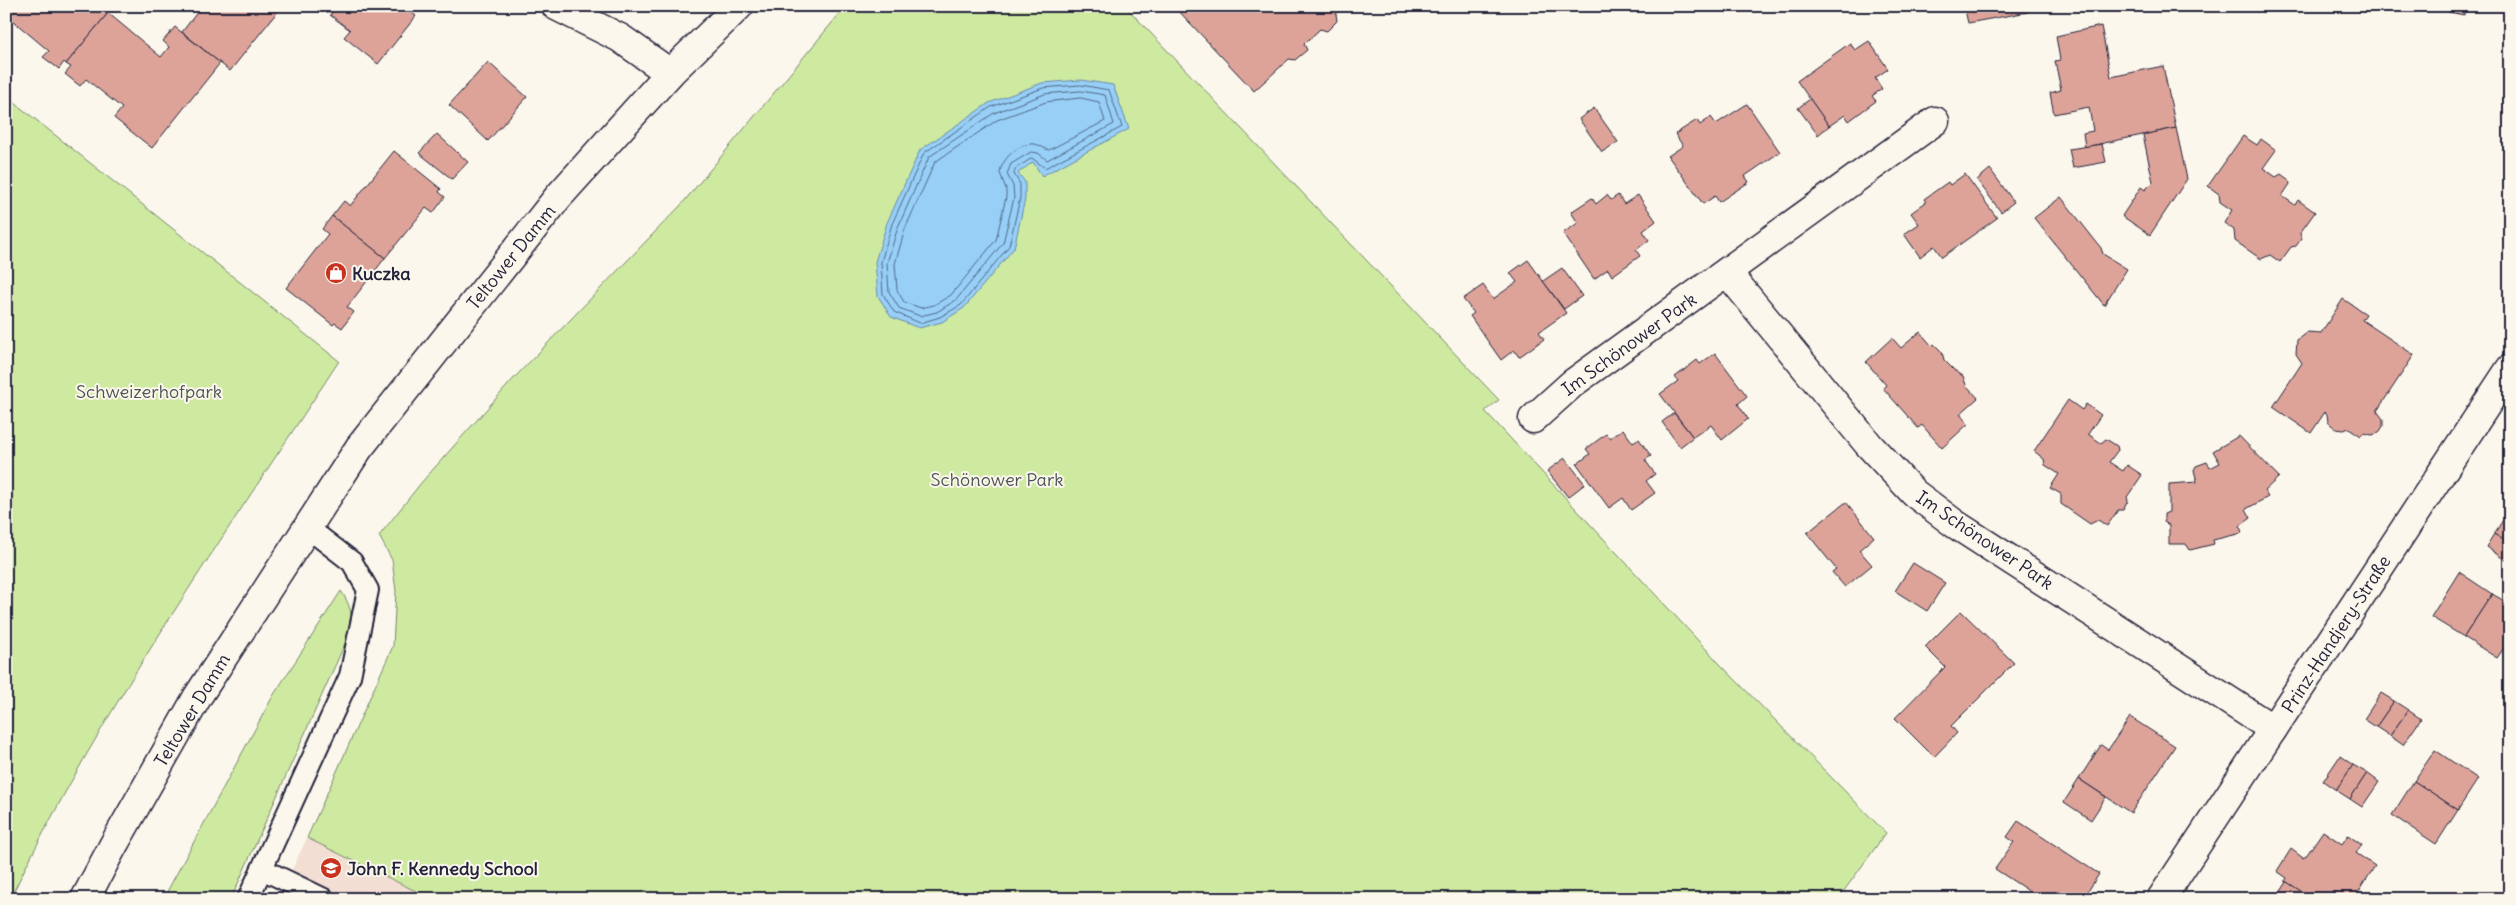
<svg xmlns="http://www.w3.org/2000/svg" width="2516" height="905" font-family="Delius,sans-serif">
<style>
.built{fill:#f2ded3}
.green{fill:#ceeaa1;stroke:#78866e}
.water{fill:#97cff7;stroke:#688aac}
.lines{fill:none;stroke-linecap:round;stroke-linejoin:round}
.shore{stroke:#516786;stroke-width:1}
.building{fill:#dda399;stroke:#22223b}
.lane-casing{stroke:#22223b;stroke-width:24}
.street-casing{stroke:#22223b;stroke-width:31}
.secondary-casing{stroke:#22223b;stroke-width:31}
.lane{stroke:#fbf7ec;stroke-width:20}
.street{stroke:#fbf7ec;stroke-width:28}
.secondary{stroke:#fbf7ec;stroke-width:28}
.labels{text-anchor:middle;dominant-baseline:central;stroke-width:4;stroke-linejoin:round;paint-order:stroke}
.street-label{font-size:18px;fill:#22223b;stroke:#fbf7ec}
.poi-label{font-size:18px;font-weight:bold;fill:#22223b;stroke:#fbf7ec;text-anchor:start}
.park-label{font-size:18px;fill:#4d5454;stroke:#fbf7ec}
</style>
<rect width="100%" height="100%" fill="#fbf7ec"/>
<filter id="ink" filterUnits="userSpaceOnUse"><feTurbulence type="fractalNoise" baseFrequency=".02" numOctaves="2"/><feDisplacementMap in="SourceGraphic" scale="10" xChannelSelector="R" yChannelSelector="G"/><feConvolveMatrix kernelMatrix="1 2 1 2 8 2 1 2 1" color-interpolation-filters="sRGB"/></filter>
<g filter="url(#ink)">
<path class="built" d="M307,838l125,61h-154z"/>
<g class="green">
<path d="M846,6h279l374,394 -14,11 234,252 167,170 -48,66h-1406l-125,-61 86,-192 3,-55 -4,-31 -13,-24 42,-53 95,-107 165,-171z"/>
<path d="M6,96l333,265c-115,176 -238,348 -329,538h-4z"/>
<path d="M341,591c9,13 12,24 10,39l-120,269h-68l110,-203z"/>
</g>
<path class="water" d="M1081,80l32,5 16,44 -87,47 -9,-14 -15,11 7,9v17l-11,49 -50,60 -22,14 -23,6 -28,-11 -13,-21 -3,-34 12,-39 33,-73 69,-47 53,-20z"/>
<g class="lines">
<g class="shore">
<path d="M1081,85l28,5 13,37 -77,41 -13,-10 -17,11 -1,5 6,10v14l-11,48 -48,59 -21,12 -20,6 -26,-11 -11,-18 -2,-32 11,-38 32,-71 67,-46 52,-19z"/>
<path d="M1081,91l24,4 9,29 -67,36 -9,-7 -7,-1 -20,12 -4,10 6,12 1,12 -11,45 -47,57 -19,12 -17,4 -21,-8 -10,-16 -2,-29 11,-36 31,-70 65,-44 51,-19z"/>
<path d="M1081,98l18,4 6,19 -56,29c-5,-1 -9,-5 -14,-6 -15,-2 -34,15 -35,29l6,16v8l-10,43 -45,55 -17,10 -13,3 -17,-6 -7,-12 -2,-26 10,-35 30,-67 62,-42 49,-18z"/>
</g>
</g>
<g class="building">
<path d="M6,6h93l9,7 -42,51 -2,-2 -5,7 -16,-12 6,-6 -37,-31 -6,8z"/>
<path d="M202,6h80l-52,65 -48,-39z"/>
<path d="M323,6h14l-5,7z"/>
<path d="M337,6h66l13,10 -38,48 -34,-27 6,-7 -20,-15z"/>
<path d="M1174,6l83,2 87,-2 -8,8 1,7 -10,10 -7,-2 -16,15 3,6 -12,10 -6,-1 -35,32z"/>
<path d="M1964,6h63l1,6 -60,11z"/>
<path d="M2434,6h31l-1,9 -30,-6z"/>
<path d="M108,13l53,44 8,-10 -6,-6 12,-14 45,36 -68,85 -38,-30 8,-10 -36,-29 -6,7 -15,-12 6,-7 -5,-3z"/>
<path d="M2101,26l10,51 52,-11 13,62 -91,19 -2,-14 10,-2 -4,-24 -35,7 -4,-21 11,-3 -6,-29 5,-1 -4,-24z"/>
<path d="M1869,41l19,28 -13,9 7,11 -10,7 4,5 -27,20 -4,-6 -16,11 -32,-45 53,-38 5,7z"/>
<path d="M488,62l39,35 -39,44 -39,-36z"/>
<path d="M1810,99l19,27 -11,9 -20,-27z"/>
<path d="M1747,104l33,48 -35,24 4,6 -30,20 -4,-6 -12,8 -35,-48 15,-10 -8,-12 22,-14 3,5 11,-8 5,7z"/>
<path d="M1594,108l24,34 -16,10 -23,-33z"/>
<path d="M2176,128l11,51 -37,56 -28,-19 19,-29 4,3 8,-8 -10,-47z"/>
<path d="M437,134l31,28 -16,17 -33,-26z"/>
<path d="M2243,136l14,9 4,-6 15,11 -13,18 13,9 5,-3 8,6 1,4 -8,12 13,9 3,-5 17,12 -15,21 2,5 -6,8 -5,1 -11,15 -10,-7 -9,4 -26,-18 -1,-11 -10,-7 8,-13 -12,-8 -1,-8 -11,-8z"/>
<path d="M2102,144l4,18 -33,6 -4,-19z"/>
<path d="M394,151l47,38 -2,3 6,5 -12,16 -7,-5 -41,50 -53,-42 12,-15 6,5z"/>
<path d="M1990,169l24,33 -13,10 -24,-32z"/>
<path d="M1965,174l32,44 -55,39 -8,-11 -14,11 -16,-23 15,-10 -8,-11 15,-11 -2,-3 24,-17 2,3z"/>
<path d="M1607,195l4,5 7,-5 6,9 14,-9 18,26 -13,10 6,9 -13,10 4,6 -28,20 -4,-7 -14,10 -31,-46 15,-10 -7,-11 21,-14 4,6z"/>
<path d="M2061,197l40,51 2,6 24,15 -23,36 -70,-87z"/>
<path d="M332,216l53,42 -38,49 7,5 -12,16 -7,-5 -2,2 -47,-37 42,-54 -6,-5z"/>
<path d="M1528,260l38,53 -27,19 5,7 -25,18 -5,-7 -13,10 -31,-44 4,-3 -11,-14 20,-14 10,14 24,-17 -7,-9z"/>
<path d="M1562,268l20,28 -18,13 -21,-28z"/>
<path d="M2343,299l23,15 -4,6 52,35 -37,56 6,8v7l-4,7 -7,2 -9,-2 -2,3 -12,-8 -5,2 -8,-1 -8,-7 -1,-8 -2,-2 -14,21 -38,-26 29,-44 -6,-9 1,-14 10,-8 14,1z"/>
<path d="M1920,332l12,14 2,-2 8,8 2,8 10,10 9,6 3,9 12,13 -18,16 8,10 -26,24 -20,-23 -4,3 -35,-40 3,-3 -20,-23 26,-24 9,10z"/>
<path d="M1715,353l32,43 -9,8 10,15 -26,21 -11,-15 -18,12 -33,-43 18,-13 -3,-4 22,-17 3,4z"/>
<path d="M2068,400l14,10 4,-6 15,11 -13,19 13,9 5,-4 11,7 1,4 -9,12 14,9 4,-6 15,10 -15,22 1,4 -5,9h-5l-11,16 -9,-6 -8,4 -29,-20v-10l-11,-6 9,-14 -14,-9 -1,-6 -10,-8z"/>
<path d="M1674,413l19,24 -13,10 -18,-25z"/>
<path d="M1623,429l10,14 6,-4 12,17 -6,4 10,14 -9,7 9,12 -24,17 -8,-12 -14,10 -32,-44 13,-10 -4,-5 20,-15 4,4z"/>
<path d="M2239,436l40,41 -15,14 4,6 -22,12 5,9 -11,8 2,7 -29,7 1,4 -24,6 -4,-6h-17v-19l-5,-3v-8l5,-2v-28l28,-2 -3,-12 2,-4 11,-4 3,6 10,-5 -7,-12z"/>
<path d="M1565,458l20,26 -17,13 -21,-26z"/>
<path d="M1846,502l28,35 -15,13 13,15 -27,22 -13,-15 4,-3 -29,-36z"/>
<path d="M2503,520l7,5v19l-16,-10z"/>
<path d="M2494,534l16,10v19l-24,-16z"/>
<path d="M1913,563l32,20 -18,28 -32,-20z"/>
<path d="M2459,572l33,22 -28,43 -33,-20z"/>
<path d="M2492,594l18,10v35l-13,19 -33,-21z"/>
<path d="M1961,611l53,52 -63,63 6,7 -23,24 -39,-39 50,-51 -20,-20z"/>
<path d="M2510,639v12l-6,-4z"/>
<path d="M2381,693l13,8 -18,26 -12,-8z"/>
<path d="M2394,701l14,9 -18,26 -14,-9z"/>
<path d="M2408,710l13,9 -18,26 -13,-9z"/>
<path d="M2130,717l45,29 -44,67 -52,-34 22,-34 7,5z"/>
<path d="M2435,750l43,29 -20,31 -44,-29z"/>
<path d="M2340,756l13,9 -17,25 -13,-9z"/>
<path d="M2353,765l14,8 -17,26 -14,-9z"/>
<path d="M2367,773l12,9 -17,25 -12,-8z"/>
<path d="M2079,779l27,18 -15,23 -27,-18z"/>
<path d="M2414,781l44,29 -22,34 -44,-29z"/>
<path d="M2018,821l81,53 -16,25h-42l-46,-30 19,-27 -7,-5z"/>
<path d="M2323,831l19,13 6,-9 14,10 -6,8 19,13 -21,33h-41l-28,-18 2,-3 -10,-7 14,-22 12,9 3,-2z"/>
<path d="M2287,882l26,17h-37z"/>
</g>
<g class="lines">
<g class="lane-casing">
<g id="lane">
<path d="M262,869l62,30"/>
<path d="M248,899l102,-223 18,-86 -16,-28 -44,-34"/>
</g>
</g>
<g class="street-casing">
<g id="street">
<path d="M556,6l64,32 50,35"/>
<path d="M1727,272l142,173 45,48 41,31 318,205"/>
<path d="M1533,419l40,-36 362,-262"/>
<path d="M2161,899l349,-530"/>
</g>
</g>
<g class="secondary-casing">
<path id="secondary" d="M85,899l28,-53 85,-150 161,-248 200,-252 111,-123 69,-67"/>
</g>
<use href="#lane" class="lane"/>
<use href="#street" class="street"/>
<use href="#secondary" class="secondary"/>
</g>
</g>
<defs>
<g id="shop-disc" transform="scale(1.125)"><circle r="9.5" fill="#c8321e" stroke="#fbf7ec"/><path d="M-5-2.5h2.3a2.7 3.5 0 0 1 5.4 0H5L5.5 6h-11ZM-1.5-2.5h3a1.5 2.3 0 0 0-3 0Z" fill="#fff"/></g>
<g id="school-disc" transform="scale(1.125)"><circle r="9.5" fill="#c8321e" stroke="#fbf7ec"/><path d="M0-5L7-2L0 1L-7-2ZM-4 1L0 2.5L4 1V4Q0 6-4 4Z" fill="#fff"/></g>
</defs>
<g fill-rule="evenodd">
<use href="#shop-disc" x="336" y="273"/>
<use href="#school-disc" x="331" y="868"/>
</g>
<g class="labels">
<g class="street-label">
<text transform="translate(511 257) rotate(-51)">Teltower Damm</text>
<text transform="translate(1629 344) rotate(-36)">Im Schönower Park</text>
<text transform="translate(1985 540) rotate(34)">Im Schönower Park</text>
<text transform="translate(2336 634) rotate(-57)">Prinz-Handjery-Straße</text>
<text transform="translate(192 710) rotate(-59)">Teltower Damm</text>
</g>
<g class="poi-label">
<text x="352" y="273">Kuczka</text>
<text x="347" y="868">John F. Kennedy School</text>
</g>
<g class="park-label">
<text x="149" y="391">Schweizerhofpark</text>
<text x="997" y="479">Schönower Park</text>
</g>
</g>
<rect width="2516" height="905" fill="none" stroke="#fbf7ec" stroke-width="25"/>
<rect x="12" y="12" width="2491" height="880" fill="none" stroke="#22223b" stroke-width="2" filter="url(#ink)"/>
</svg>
